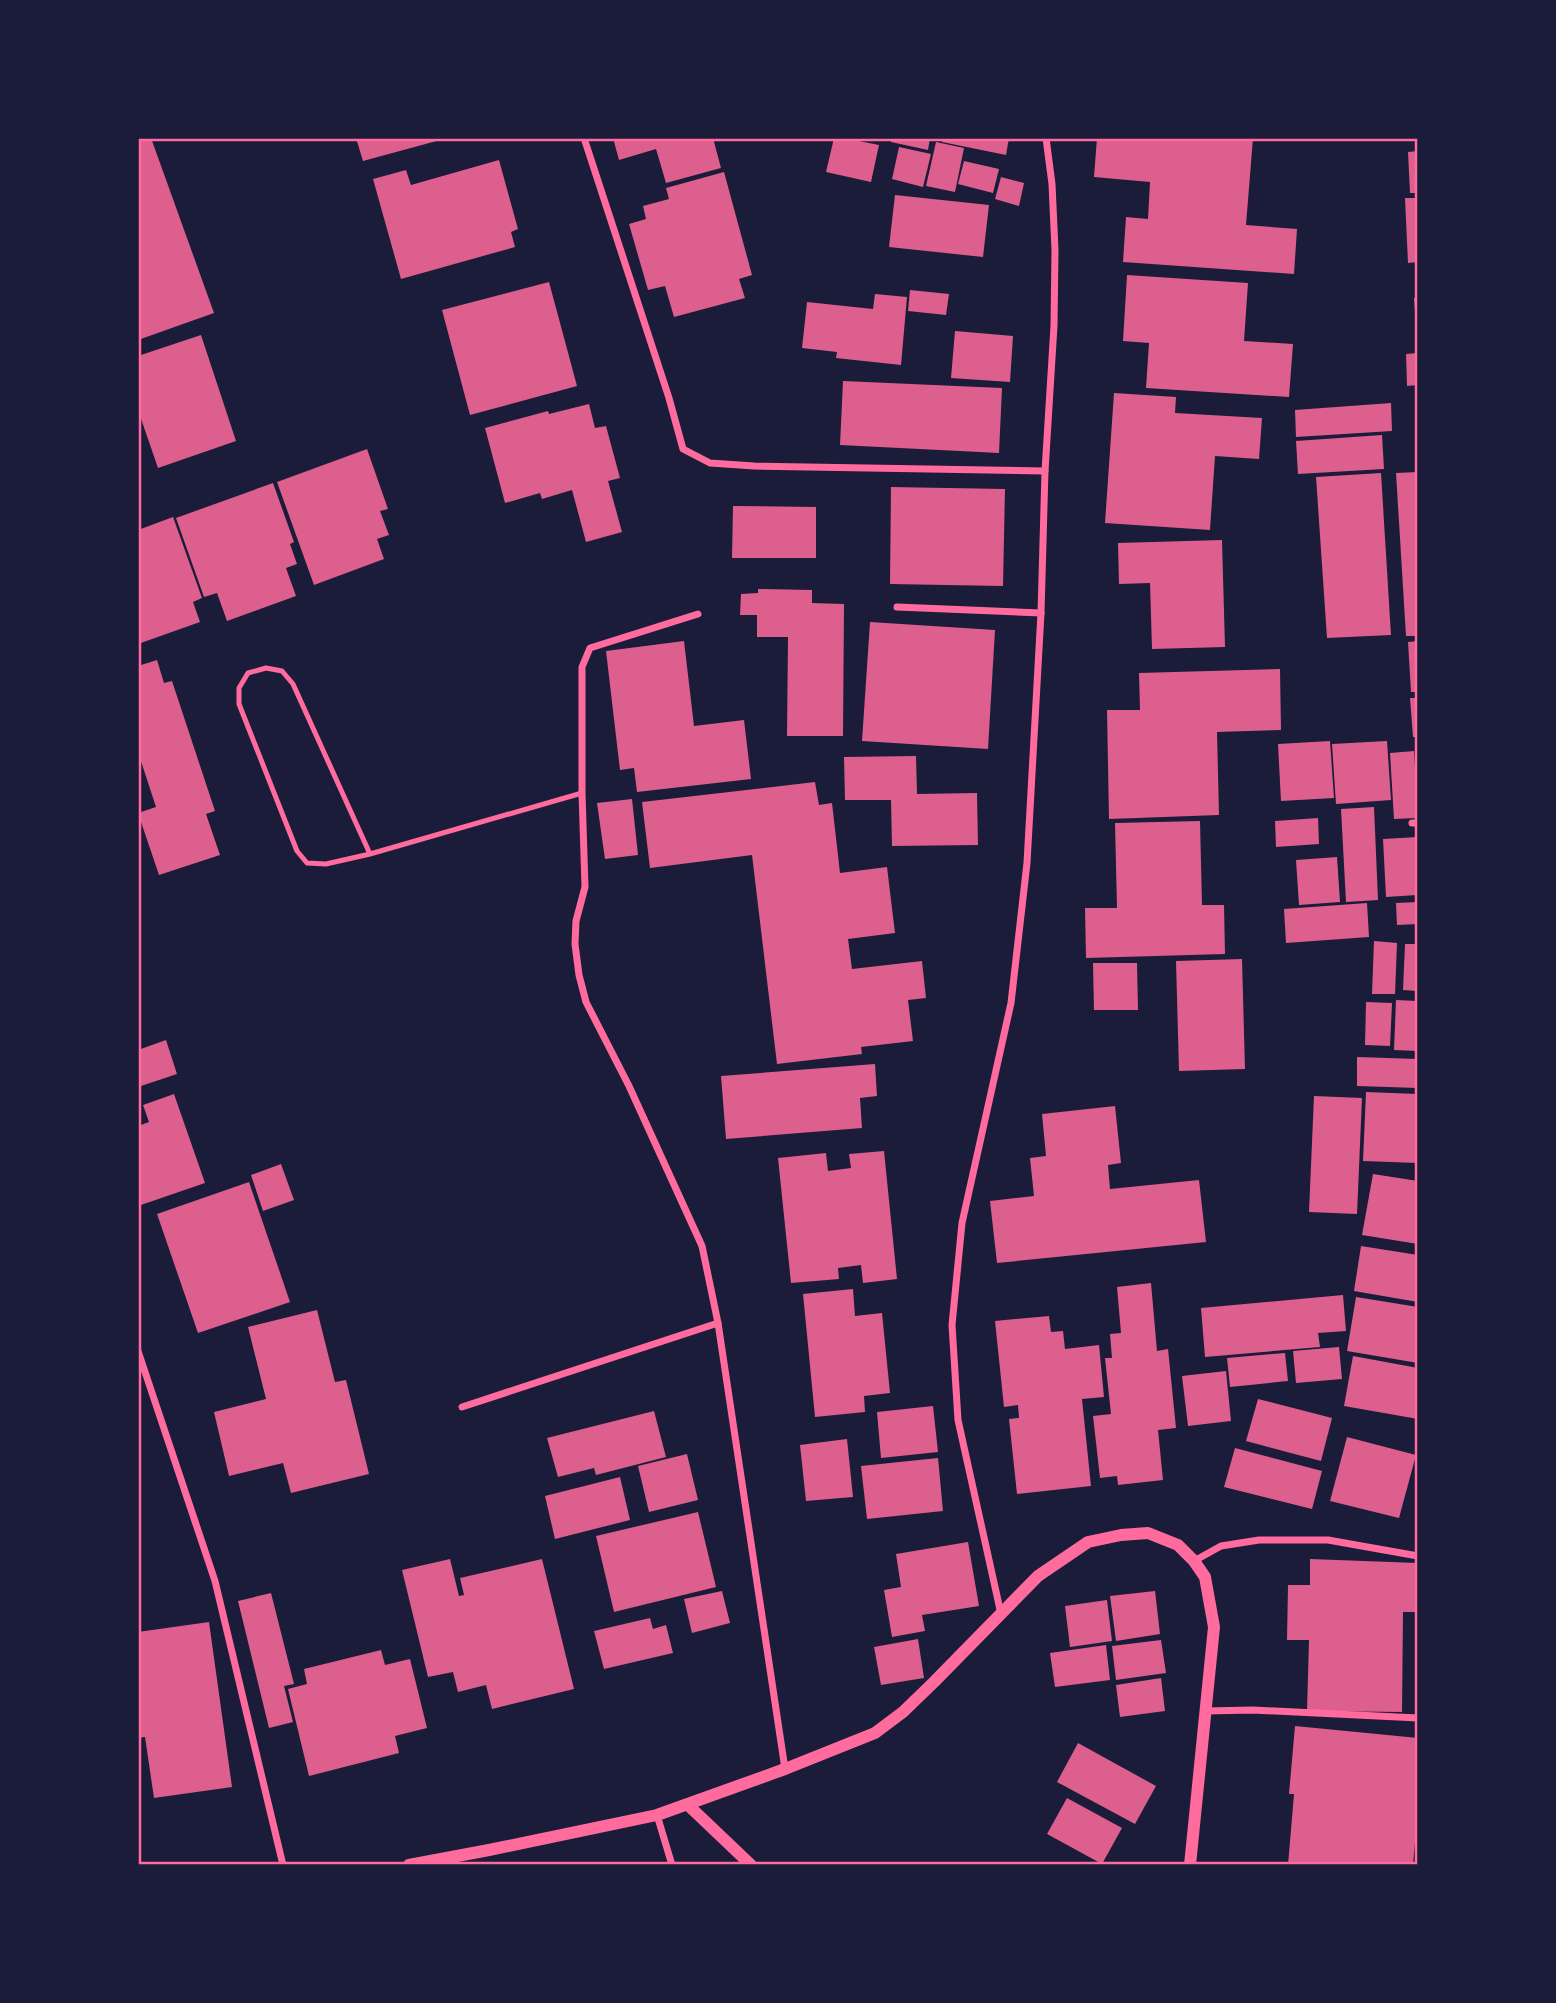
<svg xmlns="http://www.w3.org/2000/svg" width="1556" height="2003" font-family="'Space Grotesk',sans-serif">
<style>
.building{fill:#dd5f8e}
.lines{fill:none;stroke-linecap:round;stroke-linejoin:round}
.service{stroke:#ff6b9d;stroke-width:5}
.minor{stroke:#ff6b9d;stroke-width:7}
.tertiary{stroke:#ff6b9d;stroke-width:12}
.neatline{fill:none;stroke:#ff6b9d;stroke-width:2.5}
</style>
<rect width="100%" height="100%" fill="#1b1b3a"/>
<g class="building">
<path d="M138,138h13l63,175 -76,27z"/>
<path d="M356,138h88v1l-81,22z"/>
<path d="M613,138h100l8,30 -55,15 -10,-34 -37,11z"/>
<path d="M834,138h10l35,7 -8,37 -45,-10z"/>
<path d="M892,138h38l-2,12 -37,-8z"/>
<path d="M943,138h66l-3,17 -64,-13z"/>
<path d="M1097,138h156l-7,87 51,4 -3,45 -171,-12 3,-45 22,2 2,-37 -56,-5z"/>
<path d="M936,142l28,6 -9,44 -29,-6z"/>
<path d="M899,147l32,7 -8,33 -31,-8z"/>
<path d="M1418,151v42h-8l-2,-41z"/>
<path d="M499,160l19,69 -7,3 4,15 -114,32 -28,-100 33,-9 5,15z"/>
<path d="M964,161l35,8 -6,24 -35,-9z"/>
<path d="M724,172l28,103 -13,4 6,19 -71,19 -9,-31 -17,4 -19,-66 17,-5 -3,-13 26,-7 -3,-11z"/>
<path d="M1001,177l23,6 -5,23 -24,-7z"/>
<path d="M895,195l94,10 -6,52 -94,-10z"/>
<path d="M1405,198h13v64l-10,1z"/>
<path d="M1127,275l121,8 -4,58 49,3 -4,53 -143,-9 3,-45 -26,-2z"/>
<path d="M549,282l28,104 -107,29 -28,-105z"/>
<path d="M910,290l39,4 -3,21 -38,-4z"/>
<path d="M875,294l32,3 -6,68 -65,-7 1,-6 -35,-4 5,-46 66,7z"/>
<path d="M1414,298h4v28h-2z"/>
<path d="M955,331l58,5 -3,46 -59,-4z"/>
<path d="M201,335l35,106 -78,27 -20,-58v-54z"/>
<path d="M1418,353v32l-11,1 -1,-32z"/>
<path d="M843,381l159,7 -3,65 -159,-8z"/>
<path d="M1114,393l62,4 -1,16 87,5 -3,41 -44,-3 -5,74 -105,-7z"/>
<path d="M1391,403l1,28 -96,6 -1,-27z"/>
<path d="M589,404l6,24 11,-2 14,52 -12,3 14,51 -36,10 -14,-52 -30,9 -2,-6 -35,10 -20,-75 63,-17 1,3z"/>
<path d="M1382,435l2,34 -86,5 -2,-33z"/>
<path d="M367,449l21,60 -8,2 9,24 -12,4 7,20 -70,26 -37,-103z"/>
<path d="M1418,472v164h-12l-10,-163z"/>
<path d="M1381,473l10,162 -64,3 -11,-161z"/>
<path d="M273,483l21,59 -4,2 7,20 -11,4 10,28 -69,25 -10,-28 -13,4 -28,-79z"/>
<path d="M891,487l114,2 -2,97 -113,-2z"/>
<path d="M733,506l83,1v51h-84z"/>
<path d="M173,517l29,81 -9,4 7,20 -62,22v-114z"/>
<path d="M1222,540l3,107 -73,2 -2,-66 -31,1 -1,-41z"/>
<path d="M758,589l54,1v13l32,1 -1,132h-56l1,-99h-31v-22h-17l1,-21 17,-1z"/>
<path d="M870,622l125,8 -7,119 -126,-8z"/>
<path d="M684,641l10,85 50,-6 7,59 -114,13 -3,-24 -14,2 -14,-119z"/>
<path d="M1418,641v51h-7l-3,-50z"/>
<path d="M157,660l7,23 8,-2 43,130 -9,3 14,41 -61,20 -21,-62 18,-6 -18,-55v-86z"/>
<path d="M1280,669l1,61 -64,2 2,83 -110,4 -2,-109h33l-1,-37z"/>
<path d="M1410,698h8v39h-5z"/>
<path d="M1330,741l4,57 -53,3 -3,-57z"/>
<path d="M1387,741l4,59 -55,4 -4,-60z"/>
<path d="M1414,751l4,67 -24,1 -4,-66z"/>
<path d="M916,756l1,38 60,-1 1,52 -86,1 -1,-46h-46l-1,-43z"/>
<path d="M815,782l4,23 13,-2 8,70 47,-6 8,66 -47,6 4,30 70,-8 4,37 -18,2 5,41 -52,6 1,7 -85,10 -25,-209 -102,13 -8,-66z"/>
<path d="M632,799l6,56 -33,4 -8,-56z"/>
<path d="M1374,807l4,93 -32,2 -5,-93z"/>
<path d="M1318,818l1,26 -43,3 -1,-26z"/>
<path d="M1200,821l2,84h22l1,49 -139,4 -1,-50h32l-2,-85z"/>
<path d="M1418,837l-1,58 -31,2 -3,-58z"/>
<path d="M1337,857l3,45 -41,3 -3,-45z"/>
<path d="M1418,902v22l-21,1 -1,-22z"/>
<path d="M1367,903l2,34 -83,6 -2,-34z"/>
<path d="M1374,941l23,2 -2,51h-23z"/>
<path d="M1405,944h13v47l-15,-1z"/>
<path d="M1242,959l3,110 -66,2 -3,-110z"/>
<path d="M1093,963h44l1,47h-44z"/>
<path d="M1396,1000l22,1v50l-24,-1z"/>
<path d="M1366,1002l26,1 -2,43 -25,-1z"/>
<path d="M166,1040l11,34 -39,13v-37z"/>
<path d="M1357,1057l61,2v29l-61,-2z"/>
<path d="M875,1064l2,32 -17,2 2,30 -136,11 -5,-63z"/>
<path d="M1366,1092l52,2v69l-55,-2z"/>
<path d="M174,1094l31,89 -67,23v-80l11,-4 -6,-17z"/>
<path d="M1314,1096l48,2 -5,116 -48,-2z"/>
<path d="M1115,1106l6,57 -13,2 2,24 89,-9 7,62 -209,21 -7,-62 44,-5 -4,-38 16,-2 -4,-42z"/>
<path d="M884,1151l13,128 -34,4 -2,-18 -23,3 1,11 -48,4 -13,-125 48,-5 2,18 23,-3 -2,-14z"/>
<path d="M281,1164l13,36 -31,11 -12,-36z"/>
<path d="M1373,1174l45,7v63l-56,-9z"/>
<path d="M249,1182l41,120 -92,31 -41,-119z"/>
<path d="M1361,1246l57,9v47l-64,-11z"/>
<path d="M1151,1283l6,68 11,-2 8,79 -18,2 5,50 -45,5 -1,-9 -17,2 -7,-62 18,-2 -6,-56h7l-2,-24 11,-1 -4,-46z"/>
<path d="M853,1289l2,27 27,-3 8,80 -26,3 1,16 -50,5 -12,-123z"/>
<path d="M1343,1295l3,36 -28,2 2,14 -115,10 -4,-49z"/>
<path d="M1356,1297l62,10v56l-71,-12z"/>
<path d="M317,1310l18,72 11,-2 23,94 -78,19 -8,-30 -54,13 -15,-64 52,-13 -18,-72z"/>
<path d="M1049,1316l2,16 12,-1 2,18 34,-4 5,52 -22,2 9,87 -74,8 -8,-75 10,-1 -1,-13 -14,2 -9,-86z"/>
<path d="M1339,1347l3,32 -46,4 -3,-32z"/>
<path d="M1285,1353l3,28 -58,6 -3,-29z"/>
<path d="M1353,1356l65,12v51l-74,-13z"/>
<path d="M1226,1371l5,50 -43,5 -6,-50z"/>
<path d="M1258,1399l74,19 -11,43 -75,-20z"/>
<path d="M933,1406l5,46 -57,6 -4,-46z"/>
<path d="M654,1411l12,46 -70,18 -2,-7 -36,9 -11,-39z"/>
<path d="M1347,1437l69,18 -17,63 -69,-17z"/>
<path d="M847,1439l6,58 -47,4 -6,-56z"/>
<path d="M1235,1448l87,23 -10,38 -88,-22z"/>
<path d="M687,1454l11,46 -49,12 -11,-46z"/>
<path d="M938,1458l5,53 -76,8 -6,-53z"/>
<path d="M620,1477l10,43 -75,19 -10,-43z"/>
<path d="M698,1512l18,75 -102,25 -18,-76z"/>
<path d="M968,1542l11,64 -57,9 3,16 -33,6 -8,-47 17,-3 -5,-33z"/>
<path d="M450,1559l9,37 5,-1 -4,-17 82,-19 32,130 -82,20 -6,-24 -28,7 -5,-20 -25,5 -26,-107z"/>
<path d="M1310,1559l108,4v49h-15l-1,100 -95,-1 2,-71h-22l1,-55h22z"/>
<path d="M722,1591l8,32 -38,10 -8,-34z"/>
<path d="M1155,1591l5,43 -44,7 -6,-45z"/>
<path d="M271,1593l23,91 -10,2 9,36 -24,6 -31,-127z"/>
<path d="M1107,1600l5,41 -42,6 -5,-41z"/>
<path d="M650,1618l3,11 13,-4 7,28 -69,16 -10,-38z"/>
<path d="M209,1622l23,165 -78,11 -9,-61 -7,1v-106z"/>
<path d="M918,1639l6,39 -43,7 -7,-38z"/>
<path d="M1161,1640l5,33 -50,7 -4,-34z"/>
<path d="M1106,1645l4,35 -55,7 -5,-34z"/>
<path d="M381,1650l4,15 25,-6 17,69 -32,8 4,17 -90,23 -21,-87 19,-5 -3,-15z"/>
<path d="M1161,1678l4,33 -45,6 -4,-32z"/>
<path d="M1295,1726l123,12v70l-5,57h-125l6,-71h-5z"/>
<path d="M1078,1743l78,43 -21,38 -78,-42z"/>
<path d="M1067,1798l55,30 -20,36 -55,-30z"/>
</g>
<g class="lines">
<path class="service" d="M370,854l-77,-170 -11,-13 -16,-3 -18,5 -9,15v16l58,147 10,12 19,1 44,-10 212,-61"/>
<g class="minor">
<path d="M584,138l85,260 14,51 27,14 44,3 291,5"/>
<path d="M897,607l144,6"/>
<path d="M698,614l-108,34 -8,19v126l3,94 -9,34 -1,23 4,31 7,27 43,84 73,160 16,77 67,446"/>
<path d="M1412,823h6"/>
<path d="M138,1351l77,230 68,284"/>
<path d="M462,1407l256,-84"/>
<path d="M1194,1561l27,-15 38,-6h69l90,16"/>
<path d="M1001,1614l-43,-194 -6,-95 10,-102 49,-220 16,-140 14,-250 4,-142 9,-145 1,-76 -3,-66 -6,-46"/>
<path d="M1205,1711l48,-1 165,8"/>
<path d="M657,1815l15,50"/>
</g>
<g class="tertiary">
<path d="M688,1805l63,60"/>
<path d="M409,1865l80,-15 168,-35 128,-46 90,-36 28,-21 31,-30 104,-106 50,-34 33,-7 27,-2 30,12 16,16 11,16 9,50 -24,238"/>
</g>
</g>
<rect width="1556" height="2003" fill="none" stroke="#1b1b3a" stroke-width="280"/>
<rect x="140" y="140" width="1276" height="1723" class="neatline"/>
</svg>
